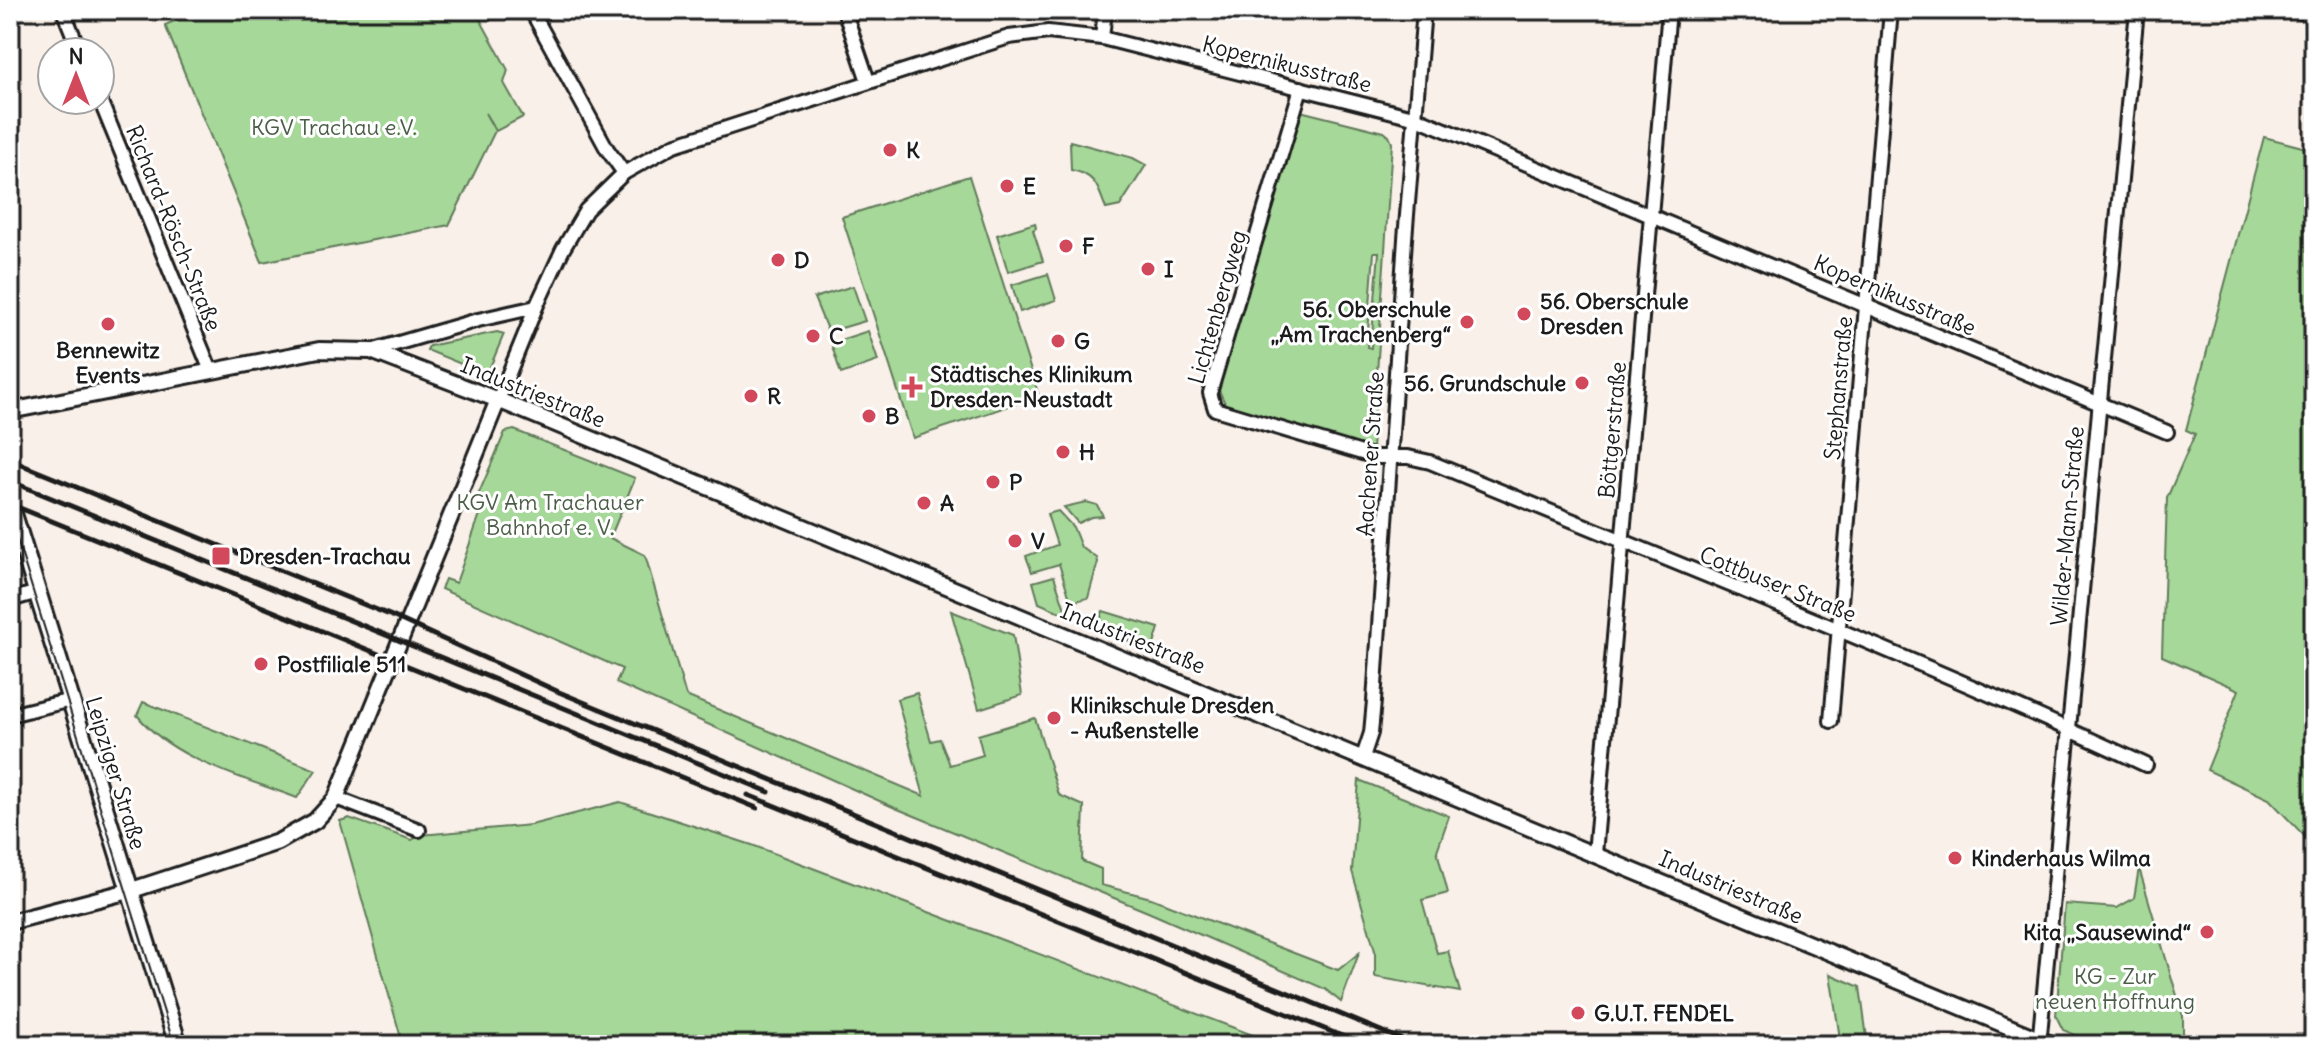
<svg xmlns="http://www.w3.org/2000/svg" width="2324" height="1055" font-family="Delius,sans-serif">
<style>
.green{fill:#a6d899;stroke:#617a5a;stroke-width:2;fill-rule:evenodd}
.lines{fill:none;stroke-linecap:round;stroke-linejoin:round}
.minor-casing{stroke:#1c1c1c;stroke-width:18}
.tertiary-casing{stroke:#1c1c1c;stroke-width:20}
.secondary-casing{stroke:#1c1c1c;stroke-width:22}
.minor{stroke:#fff;stroke-width:12}
.tertiary{stroke:#fff;stroke-width:14}
.secondary{stroke:#fff;stroke-width:16}
.tram{stroke:#1c1c1c;stroke-width:2}
.rail{stroke:#1c1c1c;stroke-width:5}
.poi-dot{fill:#d1495b;stroke:#fff;stroke-width:3}
.labels{text-anchor:middle;dominant-baseline:central;stroke-width:6;stroke-linejoin:round;paint-order:stroke}
.street-label{font-size:22px;fill:#1c1c1c;stroke:#fff}
.park-label{font-size:22px;fill:#4c5e48;stroke:#fff}
.poi-label{font-size:22px;font-weight:bold;fill:#1c1c1c;stroke:#fff;text-anchor:start}
</style>
<rect width="100%" height="100%" fill="#f9f0e9"/>
<filter id="ink" filterUnits="userSpaceOnUse"><feTurbulence type="fractalNoise" baseFrequency=".0125" numOctaves="2"/><feDisplacementMap in="SourceGraphic" scale="16" xChannelSelector="R" yChannelSelector="G"/><feConvolveMatrix kernelMatrix="1 2 1 2 8 2 1 2 1" color-interpolation-filters="sRGB"/></filter>
<g filter="url(#ink)">
<g class="green">
<path d="M200,10h275l33,60 -4,13 19,34 -27,14 -11,-18 10,18 -46,94 -187,37 -97,-237z"/>
<path d="M1300,111l84,21 5,4 3,7 -20,307 -145,-42 -10,-22zM1374,252h5l-8,96 -4,-1z"/>
<path d="M2264,137l50,13v696l-45,-47 -62,-29 32,-80 -77,-34 5,-158 28,-64 -9,-4z"/>
<path d="M1070,141l63,17 13,7 -26,41 -14,3c-8,-22 -10,-34 -35,-39z"/>
<path d="M969,176l70,220 -126,42 -71,-221z"/>
<path d="M1035,223l1,5 -3,2 10,31 -35,11 -11,-37z"/>
<path d="M1048,274l8,26 -36,12 -8,-27z"/>
<path d="M853,286l12,35 -37,11 -14,-34z"/>
<path d="M868,331l10,30 -37,13 -10,-31z"/>
<path d="M497,332l7,2 -16,38 -5,1 -56,-23 2,-4z"/>
<path d="M514,430l121,48 -25,60 35,17 41,141 238,100 -27,-97 20,-6 14,48 9,-2 10,26 33,-10 -5,-20 57,-17 24,77 25,11 -2,55 19,8v16l50,13 187,72 21,-17 -18,49 -16,-13 -177,-77 -255,-105 -277,-124 6,-14 -181,-80 4,-10 11,4 24,-69 -8,-4 1,-3 32,-75z"/>
<path d="M1086,502l11,3 6,11 -12,1 -13,6 -14,-16z"/>
<path d="M1058,511l15,16 8,20 16,11 1,4 -10,36 -17,4 -12,-38 -27,8 -6,-16 31,-11 -10,-31z"/>
<path d="M1054,576l13,39 -28,-12 -6,-21z"/>
<path d="M951,611l62,24 9,60 -43,14z"/>
<path d="M1103,611l56,17 -7,23 -54,-23z"/>
<path d="M143,702l173,68 -19,28c-54,-21 -123,-37 -160,-83z"/>
<path d="M1359,780l90,36 -12,35 11,42 -26,7 15,53 11,-2 12,41 -85,-15v-26l-23,-80z"/>
<path d="M620,802l132,43 527,200h-876l-63,-224 9,-3 63,22 9,-5 110,-10z"/>
<path d="M2139,868l44,148v29h-83l-37,-15 -7,-14 9,-112 52,4 17,-10z"/>
<path d="M1830,974l30,13 8,58h-27z"/>
</g>
<g class="lines">
<g class="minor-casing">
<g id="minor">
<path d="M63,10l17,42"/>
<path d="M531,10l76,139 17,24"/>
<path d="M844,10l24,71"/>
<path d="M2297,10l17,7"/>
<path d="M1102,38l3,-28"/>
<path d="M1301,88l-91,305 5,16 160,48h33l22,5c239,99 481,193 716,303"/>
<path d="M100,100l111,271"/>
<path d="M371,351l107,-31 58,-13"/>
<path d="M498,400l38,-93 27,-58 23,-39 38,-37 50,-28 335,-108 39,-5 54,6 315,80 750,314"/>
<path d="M10,600l28,-8"/>
<path d="M10,715l61,-15"/>
<path d="M1831,721l60,-711"/>
<path d="M1363,757l8,-24 3,-32 31,-462 19,-229"/>
<path d="M336,798l83,32"/>
<path d="M1595,854l74,-844"/>
<path d="M2039,1045l98,-1035"/>
</g>
</g>
<g class="tertiary-casing">
<g id="tertiary">
<path d="M10,411l309,-61 52,1 127,49 1555,645"/>
<path d="M10,922l119,-31 149,-49 37,-21 21,-23 162,-398"/>
</g>
</g>
<g class="secondary-casing">
<path id="secondary" d="M13,514l165,531"/>
</g>
<use href="#minor" class="minor"/>
<use href="#tertiary" class="tertiary"/>
<use href="#secondary" class="secondary"/>
<path class="tram" d="M10,517l164,528"/>
<g class="rail">
<path d="M10,460l382,156 167,76 856,353"/>
<path d="M10,481l759,311"/>
<path d="M10,504l747,304"/>
<path d="M748,795l616,250"/>
</g>
</g>
</g>
<g class="poi-dot">
<circle cx="890" cy="150" r="8"/>
<circle cx="1007" cy="186" r="8"/>
<circle cx="1066" cy="246" r="8"/>
<circle cx="778" cy="260" r="8"/>
<circle cx="1148" cy="269" r="8"/>
<circle cx="1524" cy="314" r="8"/>
<circle cx="1467" cy="322" r="8"/>
<circle cx="108" cy="324" r="8"/>
<circle cx="813" cy="336" r="8"/>
<circle cx="1058" cy="341" r="8"/>
<circle cx="1582" cy="383" r="8"/>
<path d="M908 375h8v8h8v8h-8v8h-8v-8h-8v-8h8z"/>
<circle cx="751" cy="396" r="8"/>
<circle cx="869" cy="416" r="8"/>
<circle cx="1063" cy="452" r="8"/>
<circle cx="993" cy="482" r="8"/>
<circle cx="924" cy="503" r="8"/>
<circle cx="1015" cy="541" r="8"/>
<rect x="211" y="546" width="20" height="20" rx="4"/>
<circle cx="261" cy="664" r="8"/>
<circle cx="1054" cy="718" r="8"/>
<circle cx="1955" cy="858" r="8"/>
<circle cx="2207" cy="932" r="8"/>
<circle cx="1578" cy="1013" r="8"/>
</g>
<g class="labels">
<g class="street-label">
<text transform="translate(1287 64) rotate(14)">Kopernikusstraße</text>
<text transform="translate(174 228) rotate(68)">Richard-Rösch-Straße</text>
<text transform="translate(1895 295) rotate(23)">Kopernikusstraße</text>
<text transform="translate(1217 307) rotate(-74)">Lichtenbergweg</text>
<text transform="translate(1838 388) rotate(-85)">Stephanstraße</text>
<text transform="translate(533 392) rotate(22)">Industriestraße</text>
<text transform="translate(1612 430) rotate(-85)">Böttgerstraße</text>
<text transform="translate(1370 454) rotate(-86)">Aachener Straße</text>
<text transform="translate(2067 526) rotate(-85)">Wilder-Mann-Straße</text>
<text transform="translate(1778 584) rotate(22)">Cottbuser Straße</text>
<text transform="translate(1133 638) rotate(22)">Industriestraße</text>
<text transform="translate(116 773) rotate(73)">Leipziger Straße</text>
<text transform="translate(1731 887) rotate(23)">Industriestraße</text>
</g>
<g class="park-label">
<text x="334" y="127">KGV Trachau e.V.</text>
<text x="550" y="502">KGV Am Trachauer<tspan x="550" dy="25">Bahnhof e. V.</tspan></text>
<text x="2115" y="976">KG - Zur<tspan x="2115" dy="25">neuen Hoffnung</tspan></text>
</g>
<g class="poi-label">
<text x="906" y="150">K</text>
<text x="1023" y="186">E</text>
<text x="1082" y="246">F</text>
<text x="794" y="260">D</text>
<text x="1164" y="269">I</text>
<text x="1540" y="301">56. Oberschule<tspan x="1540" dy="25">Dresden</tspan></text>
<text x="1451" y="309" text-anchor="end">56. Oberschule<tspan x="1451" dy="25">„Am Trachenberg“</tspan></text>
<text x="829" y="336">C</text>
<text x="1074" y="341">G</text>
<text x="108" y="350" text-anchor="middle">Bennewitz<tspan x="108" dy="25">Events</tspan></text>
<text x="930" y="374">Städtisches Klinikum<tspan x="930" dy="25">Dresden-Neustadt</tspan></text>
<text x="1566" y="383" text-anchor="end">56. Grundschule</text>
<text x="767" y="396">R</text>
<text x="885" y="416">B</text>
<text x="1079" y="452">H</text>
<text x="1009" y="482">P</text>
<text x="940" y="503">A</text>
<text x="1031" y="541">V</text>
<text x="239" y="556">Dresden-Trachau</text>
<text x="277" y="664">Postfiliale 511</text>
<text x="1070" y="705">Klinikschule Dresden<tspan x="1070" dy="25">- Außenstelle</tspan></text>
<text x="1971" y="858">Kinderhaus Wilma</text>
<text x="2191" y="932" text-anchor="end">Kita „Sausewind“</text>
<text x="1594" y="1013">G.U.T. FENDEL</text>
</g>
</g>
<rect width="2324" height="1055" fill="none" stroke="#fff" stroke-width="40"/>
<rect x="20" y="20" width="2284" height="1015" fill="none" stroke="#1c1c1c" stroke-width="3" filter="url(#ink)"/>
<g transform="translate(76 76)"><circle r="38" fill="#ffffff" stroke="#a4a4a4" stroke-width="2"/>
<path d="M0-6L14 30L0 20L-14 30Z" fill="#d1495b"/>
<text y="-12" font-size="22" font-weight="bold" text-anchor="middle" fill="#1c1c1c">N</text>
</g>
</svg>
